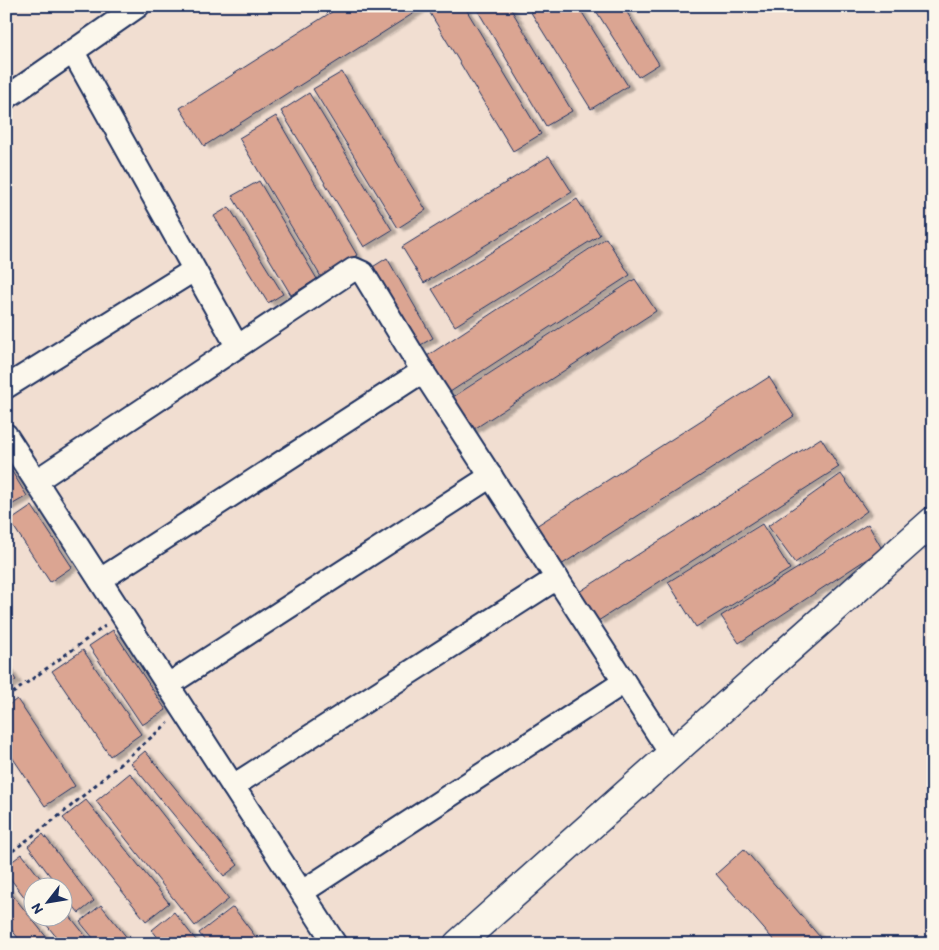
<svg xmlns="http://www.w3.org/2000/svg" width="939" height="950" font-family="Itim,sans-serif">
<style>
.building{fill:#dba592;stroke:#1b2f5e;filter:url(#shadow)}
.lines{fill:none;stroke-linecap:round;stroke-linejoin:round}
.minor-casing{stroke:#1b2f5e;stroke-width:26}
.tertiary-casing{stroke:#1b2f5e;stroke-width:31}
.path{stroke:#1b2f5e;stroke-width:3;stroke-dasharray:4 4;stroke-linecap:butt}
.minor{stroke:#fbf7ec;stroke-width:22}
.tertiary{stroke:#fbf7ec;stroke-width:28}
</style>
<defs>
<filter id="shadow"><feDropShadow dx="5.5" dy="3" stdDeviation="1" flood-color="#0004"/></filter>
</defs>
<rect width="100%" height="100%" fill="#f1ded1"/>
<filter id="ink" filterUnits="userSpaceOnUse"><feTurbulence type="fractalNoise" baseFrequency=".02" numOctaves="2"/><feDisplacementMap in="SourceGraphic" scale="10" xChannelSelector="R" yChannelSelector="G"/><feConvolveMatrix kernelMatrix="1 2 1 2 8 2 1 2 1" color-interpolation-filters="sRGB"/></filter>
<g filter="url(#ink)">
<g class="building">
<path d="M341,6h84l-221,140 -24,-38z"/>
<path d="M441,6h23l77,128 -28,17 -83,-138z"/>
<path d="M475,6h34l63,105 -26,15z"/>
<path d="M527,6h51l50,80 -37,23z"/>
<path d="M593,6h30l36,58 -21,13z"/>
<path d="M342,72l84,138 -28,18 -85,-139z"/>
<path d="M309,93l83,137 -28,17 -83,-136z"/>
<path d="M276,116l81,139 -36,22 -82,-139z"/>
<path d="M549,156l23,36 -148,91 -22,-36z"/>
<path d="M259,181l58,98 -26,16 -59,-99z"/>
<path d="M577,199l23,36 -145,91 -23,-37z"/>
<path d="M229,207l54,87 -15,9 -54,-87z"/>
<path d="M606,238l24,37 -183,119 -23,-36z"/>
<path d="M387,258l46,80 -16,9 -46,-79z"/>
<path d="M635,279l21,32 -185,120 -21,-32z"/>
<path d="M769,377l25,39 -233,149 -25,-39z"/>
<path d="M821,438l18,29 -241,154 -19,-29z"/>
<path d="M6,462l21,34 -21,12z"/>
<path d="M841,474l26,37 -72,52 -27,-37z"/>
<path d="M32,506l40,61 -22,15 -40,-61z"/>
<path d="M762,524l28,45 -94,58 -28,-45z"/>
<path d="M868,524l14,25 -143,94 -18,-27z"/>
<path d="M113,630l53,80 -24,15 -53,-79z"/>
<path d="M83,650l58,84 -31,22 -58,-85z"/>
<path d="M6,665l10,15 -10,7z"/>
<path d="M17,699l58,87 -30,20 -39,-58v-41z"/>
<path d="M145,751l93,114 -14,11 -93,-113z"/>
<path d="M130,773l99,126 -34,27 -99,-125z"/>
<path d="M86,800l83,103 -23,18 -83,-103z"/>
<path d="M43,834l51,67 -15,12 -17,-21v-4h-3l-31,-42z"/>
<path d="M744,849l82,95h-49l-61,-70z"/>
<path d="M22,854l26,34h-16v19l-26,-34v-7z"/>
<path d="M6,887l46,57h-29l-17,-21z"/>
<path d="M101,905l31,39h-34l-18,-22z"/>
<path d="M62,906l30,38h-30l-21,-26h21z"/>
<path d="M233,907l28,37h-54l-8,-11z"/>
<path d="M174,912l25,32h-36l-11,-14z"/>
</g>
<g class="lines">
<g class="minor-casing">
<g id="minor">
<path d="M73,52l164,294"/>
<path d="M6,98l132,-92"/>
<path d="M6,387l188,-117"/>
<path d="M6,435l329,509"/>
<path d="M36,481l318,-212 9,4 62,102 246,379"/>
<path d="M100,580l323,-209"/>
<path d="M168,685l323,-209"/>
<path d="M233,786l324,-208"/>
<path d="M302,892l322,-210"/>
</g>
</g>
<g class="tertiary-casing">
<path id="tertiary" d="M458,944l475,-423"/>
</g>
<g class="path">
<path d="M6,698l99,-72"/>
<path d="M6,856l58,-44 104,-89"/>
</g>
<use href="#minor" class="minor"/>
<use href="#tertiary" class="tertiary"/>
</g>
</g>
<rect width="939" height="950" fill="none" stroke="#fbf7ec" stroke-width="25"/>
<rect x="12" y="12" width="914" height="925" fill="none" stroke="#1b2f5e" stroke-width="2" filter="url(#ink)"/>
<g transform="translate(48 902) rotate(239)"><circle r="24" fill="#fbf7ec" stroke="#a1a7b3"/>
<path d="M0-4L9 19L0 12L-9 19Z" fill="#1b2f5e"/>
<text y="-8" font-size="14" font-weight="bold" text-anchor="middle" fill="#1b2f5e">N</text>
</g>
</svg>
